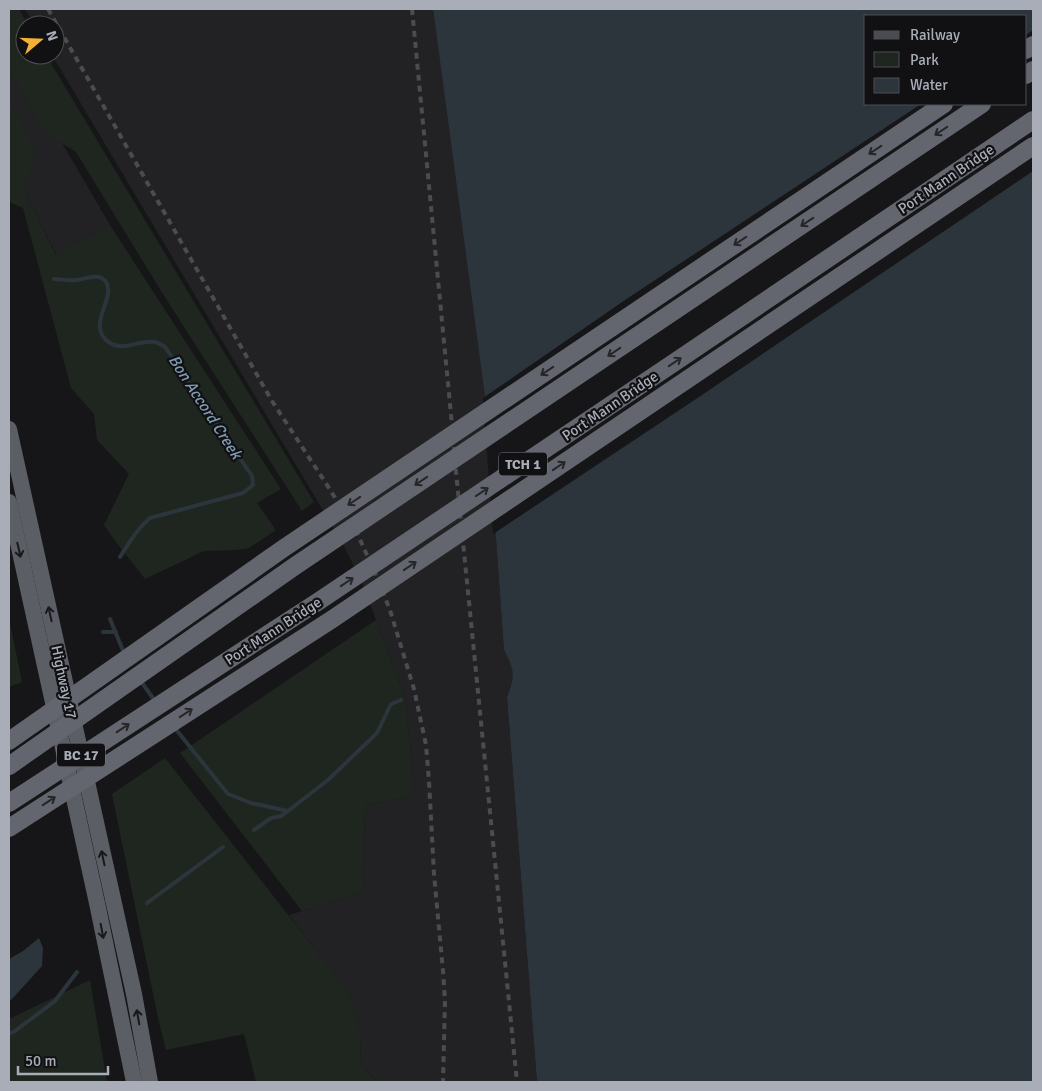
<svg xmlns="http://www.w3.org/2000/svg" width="1042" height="1091" font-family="Signika,sans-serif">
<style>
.built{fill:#222225}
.green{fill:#1e261f}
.water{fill:#2c353c;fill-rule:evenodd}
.pier{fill:#161618}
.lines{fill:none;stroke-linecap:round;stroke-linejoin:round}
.stream{stroke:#2c353c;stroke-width:4}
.trunk{stroke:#5b5e65;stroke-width:16}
.motorway{stroke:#63666e;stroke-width:18}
.rail{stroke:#4a4c52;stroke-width:4;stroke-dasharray:6 5;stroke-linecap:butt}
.motorway-bridge{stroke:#63666e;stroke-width:18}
.oneway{stroke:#26262a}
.oneway2{stroke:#18191b}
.labels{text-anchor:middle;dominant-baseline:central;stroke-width:4.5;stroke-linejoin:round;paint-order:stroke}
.shield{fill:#111113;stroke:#7b7e86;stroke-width:1}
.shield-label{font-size:14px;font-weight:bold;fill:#a8adb8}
.street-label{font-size:15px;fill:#a8adb8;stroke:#111113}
.water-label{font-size:16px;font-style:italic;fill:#7f9bb3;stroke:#111113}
</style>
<rect width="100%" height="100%" fill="#161618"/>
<g class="built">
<path d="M25,9h408l54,403 17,238 7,13 2,11 -1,7 -5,16 30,385h-160l-16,-17 -1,-26 -41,-85 -30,-39 74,-23 2,-87 43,-8 5,-20 -7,-72 -2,-10 -41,-110 -20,-41 -291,-489h3v-30h-20z"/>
<path d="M9,52l101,173 -53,31 -34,-68 -14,-34z"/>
</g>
<g class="green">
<path d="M9,9h10l9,16h-3v30h21l268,447 -12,9 -141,-220 -85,-139 -32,-20 -35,-65z"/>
<path d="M9,99l27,54 -13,35 33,67 54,-30 171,264 -24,14 19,27 -27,18 -13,2 -32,1 -59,28 -29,-37 -12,-17 25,-51 -32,-34 -3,-26 -23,-26 -48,-180 -14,-6z"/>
<path d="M9,618l13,64 -13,5z"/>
<path d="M376,620l28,75 2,10 7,72 -4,20 -44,8 -2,87 -61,19 -122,-158z"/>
<path d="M165,758l154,196 31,43 10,42 1,26 16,17h-121l-12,-48 -78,16 -8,-32 -46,-224z"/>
<path d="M90,980l17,102h-98v-63z"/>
</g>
<g class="water">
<path d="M433,9h600v1073h-496l-30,-385c8,-22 8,-26 -3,-47l-17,-238zM866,16h160v88h-160z"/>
<path d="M39,938l4,10 -1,18 -30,33 -3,2v-42l14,-8z"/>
</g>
<path class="pier" d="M1033,30v141l-337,228 -203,135 -10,-136 145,-100 293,-194h105v-69z"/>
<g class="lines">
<g class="stream">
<path d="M54,279c7,0 16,2 23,1 10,-1 22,-8 29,2 11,16 -22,44 4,61 14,9 30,-4 45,-1 4,1 7,3 10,5l87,129 1,9 -10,8 -93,25c-13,11 -21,25 -30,39"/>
<path d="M110,619l14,34"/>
<path d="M103,632h13"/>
<path d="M140,680l15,21"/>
<path d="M174,727l54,67 23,9 37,8 40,-31 49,-47 14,-29 10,-4"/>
<path d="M254,830l17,-12 10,-2 7,-5"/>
<path d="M147,903l76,-56"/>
<path d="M9,1034l6,-3 40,-30 22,-29"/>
</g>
<g class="trunk">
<path d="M9,429l125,565 16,88"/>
<path d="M9,502l88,401 37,179"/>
</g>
<g class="motorway">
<path d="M1026,50l7,-5"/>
<path d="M1026,75l7,-5"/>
</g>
<g class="rail">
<path d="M48,9l224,392 57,87 29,47 17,38 15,37 24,79 12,56 3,36 5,93 9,97 2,30 -2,81"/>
<path d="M412,9l40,416 4,47 61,610"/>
</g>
<g class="motorway-bridge">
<path d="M9,741l275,-193 660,-444"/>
<path d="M9,766l286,-200 687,-462"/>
<path d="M9,803l310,-202 353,-237 361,-244"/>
<path d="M9,828l322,-208 702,-474"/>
</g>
</g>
<defs><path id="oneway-shaft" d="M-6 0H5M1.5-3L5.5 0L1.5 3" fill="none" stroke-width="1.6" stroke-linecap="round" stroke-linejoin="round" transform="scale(1.25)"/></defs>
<g class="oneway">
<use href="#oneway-shaft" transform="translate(941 131) rotate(146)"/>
<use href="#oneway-shaft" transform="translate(875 150) rotate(146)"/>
<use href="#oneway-shaft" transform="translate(807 222) rotate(146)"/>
<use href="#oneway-shaft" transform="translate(740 241) rotate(146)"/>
<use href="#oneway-shaft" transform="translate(614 352) rotate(146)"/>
<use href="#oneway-shaft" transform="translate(675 362) rotate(-34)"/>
<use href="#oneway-shaft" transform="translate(547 371) rotate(146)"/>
<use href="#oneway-shaft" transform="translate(559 466) rotate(-34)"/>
<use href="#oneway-shaft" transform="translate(421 481) rotate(146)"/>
<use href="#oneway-shaft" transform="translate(482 492) rotate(-34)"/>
<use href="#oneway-shaft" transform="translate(354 501) rotate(146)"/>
<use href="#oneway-shaft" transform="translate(410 566) rotate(-34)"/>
<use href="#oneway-shaft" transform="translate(347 582) rotate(-34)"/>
<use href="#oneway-shaft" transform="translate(186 713) rotate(-33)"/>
<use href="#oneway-shaft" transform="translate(123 728) rotate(-33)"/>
<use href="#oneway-shaft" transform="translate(49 801) rotate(-33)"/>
</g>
<g class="oneway2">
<use href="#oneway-shaft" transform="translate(19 550) rotate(77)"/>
<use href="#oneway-shaft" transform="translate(50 614) rotate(-102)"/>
<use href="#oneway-shaft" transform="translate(103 858) rotate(-102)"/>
<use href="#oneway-shaft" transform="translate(102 931) rotate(79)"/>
<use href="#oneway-shaft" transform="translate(138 1017) rotate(-100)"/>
</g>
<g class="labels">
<g class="shield">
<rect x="499" y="452.5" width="48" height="23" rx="4"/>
<rect x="57" y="743.5" width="48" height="23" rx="4"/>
</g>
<g class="shield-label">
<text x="523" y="464">TCH 1</text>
<text x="81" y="755">BC 17</text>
</g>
<g class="street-label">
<text transform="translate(946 179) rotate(-34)">Port Mann Bridge</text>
<text transform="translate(610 406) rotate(-34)">Port Mann Bridge</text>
<text transform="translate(273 631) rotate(-33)">Port Mann Bridge</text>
<text transform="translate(64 682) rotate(78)">Highway 17</text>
</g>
<g class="water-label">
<text transform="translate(205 407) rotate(57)">Bon Accord Creek</text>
</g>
</g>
<rect width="1042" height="1091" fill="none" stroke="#a8adb8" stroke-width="20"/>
<rect x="864" y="15" width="162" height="90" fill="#111113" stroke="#4d4f55"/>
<rect x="874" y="31" width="25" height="8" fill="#4a4c52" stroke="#4d4f55"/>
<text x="910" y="40" font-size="15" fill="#a8adb8">Railway</text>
<rect x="874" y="52" width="25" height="15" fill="#1e261f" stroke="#4d4f55"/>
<text x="910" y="65" font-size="15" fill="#a8adb8">Park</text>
<rect x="874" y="78" width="25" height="15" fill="#2c353c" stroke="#4d4f55"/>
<text x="910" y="90" font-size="15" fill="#a8adb8">Water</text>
<g transform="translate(40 40) rotate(71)"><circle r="24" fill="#111113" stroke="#4d4f55"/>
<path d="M0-4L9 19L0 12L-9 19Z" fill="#f2b134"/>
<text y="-8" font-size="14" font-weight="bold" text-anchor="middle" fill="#a8adb8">N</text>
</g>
<path d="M18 1066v8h90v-8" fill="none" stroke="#a8adb8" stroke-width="2.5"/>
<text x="25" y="1066" font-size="15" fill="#a8adb8" stroke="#111113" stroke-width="4" paint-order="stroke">50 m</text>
</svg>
